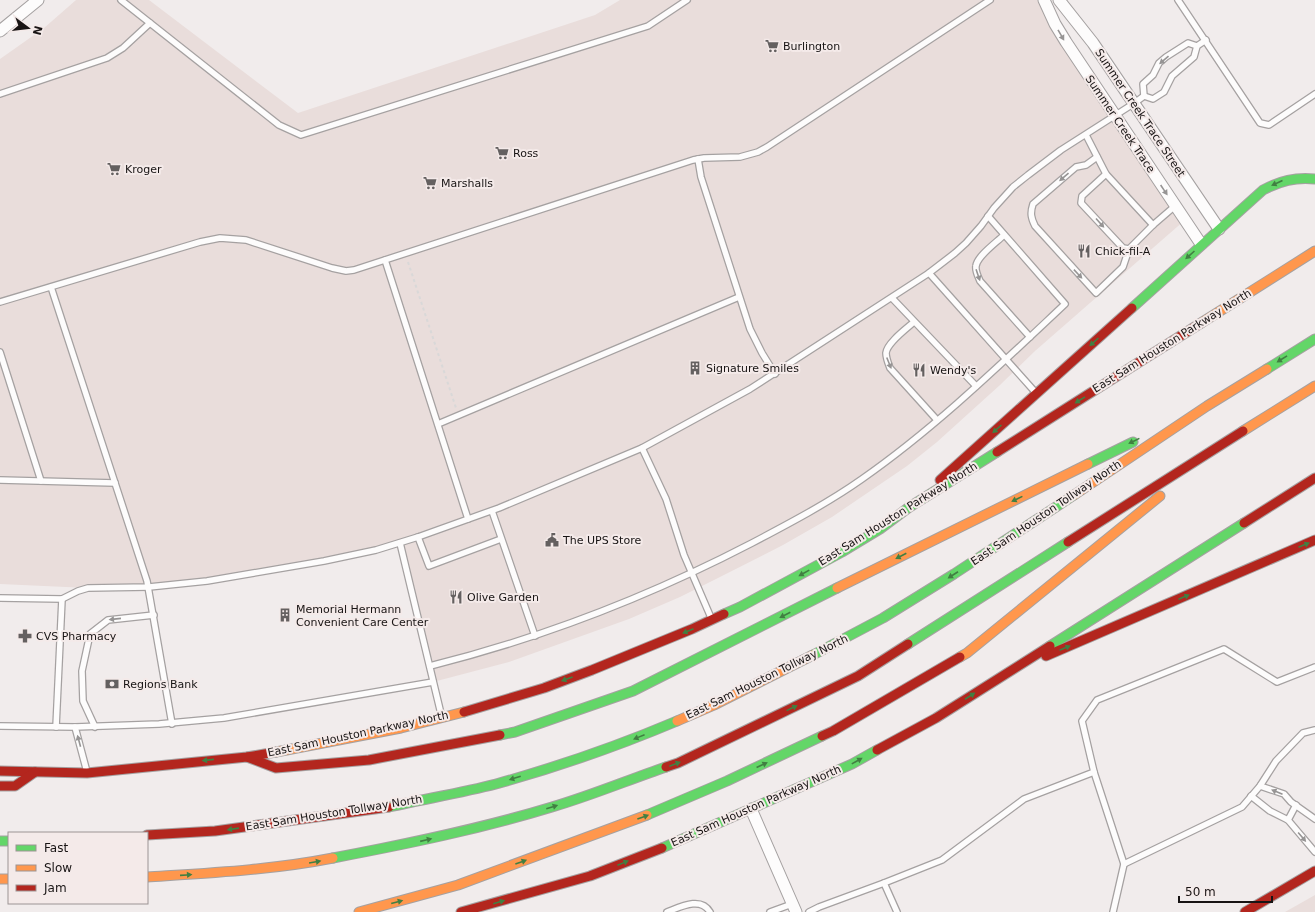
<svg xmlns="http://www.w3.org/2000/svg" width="1315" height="912" font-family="'DejaVu Sans',sans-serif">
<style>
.built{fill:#e9dddb}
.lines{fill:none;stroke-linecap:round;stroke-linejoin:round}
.lane-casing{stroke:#a5a1a1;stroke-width:8}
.street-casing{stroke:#a5a1a1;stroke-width:13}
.fast-casing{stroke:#a5a1a1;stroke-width:11}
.slow-casing{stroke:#a5a1a1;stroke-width:11}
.jam-casing{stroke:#a5a1a1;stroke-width:11}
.path{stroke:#d9d8d8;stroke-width:2;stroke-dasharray:3 3;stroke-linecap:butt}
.lane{stroke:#fdfcfc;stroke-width:5.5}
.street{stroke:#fdfcfc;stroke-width:11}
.fast{stroke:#63d668;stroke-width:9}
.slow{stroke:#ff974d;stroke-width:9}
.jam{stroke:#b3261e;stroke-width:9}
.oneway{fill:#969494}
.oneway2{fill:#417f42}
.labels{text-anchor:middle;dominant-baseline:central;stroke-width:4;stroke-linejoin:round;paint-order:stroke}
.poi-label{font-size:11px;fill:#181414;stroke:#f4eae9;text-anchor:start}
.street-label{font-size:11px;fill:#181414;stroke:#f4eae9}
</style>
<rect width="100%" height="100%" fill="#f1ecec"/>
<g class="built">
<path d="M76,0h73l149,113 297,-98 25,-15h424l141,220 -150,131 -35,34 -63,57 -30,24 -75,51 -49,28 -65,33 -38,19 -51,22 -120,43 -76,20 -33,-139 -24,7 -169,31 -119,7 -88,-4v-525l44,-31z"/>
<path d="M1315,895v17h-30z"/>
</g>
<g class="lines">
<g class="lane-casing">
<g id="lane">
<path d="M121,0l158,125 22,10 347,-109 39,-26"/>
<path d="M1178,0l82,123 9,2 46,-31"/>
<path d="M0,94l107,-36 16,-10 27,-25"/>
<path d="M1144,96l9,3 11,-7 8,-16 22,-19 3,-11 9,-6"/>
<path d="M1144,96l-1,-12 10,-9 6,-12 7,-6 22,-14 9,3"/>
<path d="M1086,135l20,39 47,51"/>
<path d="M1097,157l-11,8 -10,2 -43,37c-3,9 -2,14 2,22l61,67 27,-26 6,-18"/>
<path d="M698,159l3,18 49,152 12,24 13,21"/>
<path d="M1106,174l-24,22 -1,7 42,45 6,1 24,-24 22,-19"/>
<path d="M1004,235c-7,7 -27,21 -28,31 -1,5 2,10 4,15l50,56"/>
<path d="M385,260l83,259"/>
<path d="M929,273l107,120"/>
<path d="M51,287l96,294 25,143"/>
<path d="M892,298l84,88"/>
<path d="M0,302l200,-60 20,-4 26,2 86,28 14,3 8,-1 339,-110 11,-2 36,-1 18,-5 9,-5 223,-147"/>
<path d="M914,322c-8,7 -27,21 -28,31 0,5 2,10 4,15l47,52"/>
<path d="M0,352l41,129"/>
<path d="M438,424l301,-127"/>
<path d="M642,448l24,51 18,56 28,65"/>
<path d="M0,480l115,3"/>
<path d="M492,511l43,125"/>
<path d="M418,537l11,29 72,-27"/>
<path d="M400,543l42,175"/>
<path d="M0,598l62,1 16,-8 10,-3 61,-1 58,-6 117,-20 52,-11 42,-13 81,-29 143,-60 108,-59 179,-116 26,-20 11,-10 15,-17 13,-18 19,-21 15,-12 33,-25 72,-46 11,-8"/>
<path d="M430,666c112,-28 220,-70 322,-123 38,-20 76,-40 110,-64 73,-51 138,-114 203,-175l-77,-88"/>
<path d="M0,726l75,1 12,45"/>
<path d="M56,727l6,-128"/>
<path d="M75,727l84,-3 65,-6 209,-36"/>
<path d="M95,727l-12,-26 -1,-30 8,-37 18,-14 46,-5"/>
<path d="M1094,772l30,92"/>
<path d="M1260,786l24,8 7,8 24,17"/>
<path d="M1251,796l19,15 18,9 27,32"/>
<path d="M1288,820l8,-15"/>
<path d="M884,883l58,-23 82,-61 70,-27 -12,-51 15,-21 127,-51 53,33 38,-15"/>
<path d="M667,912c13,-5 34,-16 43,0"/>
<path d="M770,912l22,-8"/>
<path d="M809,912l10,-5 65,-24 13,29"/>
<path d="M1113,912l11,-48 118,-57 18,-21 16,-25 27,-28 12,-3"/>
</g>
</g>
<g class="street-casing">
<g id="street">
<path d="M1044,0l11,24 11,18 135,202"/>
<path d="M1059,0l34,43 126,186"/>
<path d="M0,31l38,-31"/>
<path d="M751,809l45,103"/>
</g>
</g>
<g class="fast-casing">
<g id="fast">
<path d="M1132,308l131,-118c17,-9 32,-13 52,-11"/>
<path d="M1267,369l48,-30"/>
<path d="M1088,464l45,-22"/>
<path d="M724,614l16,-7 102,-55 38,-23 28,-21 89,-56"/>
<path d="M908,644l160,-102"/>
<path d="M1050,646l194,-123"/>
<path d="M813,655l70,-37 71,-44 120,-79"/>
<path d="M500,735l15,-3 118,-41 204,-103"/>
<path d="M389,807c35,-8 72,-14 107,-23 61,-17 122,-38 181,-63"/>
<path d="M647,815l80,-34 95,-45"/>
<path d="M0,841h9"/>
<path d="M662,848l190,-84 25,-14"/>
<path d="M333,858c74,-14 147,-29 219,-51 38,-11 76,-27 114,-40"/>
</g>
</g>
<g class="slow-casing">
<g id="slow">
<path d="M1201,323l114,-72"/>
<path d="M1243,431l72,-45"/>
<path d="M1074,495l133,-89 60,-37"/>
<path d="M837,588l251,-124"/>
<path d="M960,657l7,-4 193,-157"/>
<path d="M677,721l37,-16 99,-50"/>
<path d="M276,752l125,-24 63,-16"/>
<path d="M147,877c62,-4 125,-7 186,-19"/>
<path d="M0,879h9"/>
<path d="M359,912l99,-27 189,-70"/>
</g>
</g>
<g class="jam-casing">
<g id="jam">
<path d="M997,452l204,-129"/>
<path d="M940,480l192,-172"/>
<path d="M1244,523l71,-45"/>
<path d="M1068,542l175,-111"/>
<path d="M1046,656l269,-116"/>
<path d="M464,712l80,-24 48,-18 100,-41 32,-15"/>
<path d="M822,736l11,-5 127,-74"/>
<path d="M877,750l59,-32 114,-72"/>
<path d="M247,757l29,11 93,-8 131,-25"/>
<path d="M666,767l12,-4 180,-87 50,-32"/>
<path d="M0,771l87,2 160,-16 29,-5"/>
<path d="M0,786h15l20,-14"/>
<path d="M147,835l68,-4 174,-24"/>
<path d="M461,912l129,-36 72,-28"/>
<path d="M1245,912l70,-41"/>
</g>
</g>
<path class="path" d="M408,262l48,146"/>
<use href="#lane" class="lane"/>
<use href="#street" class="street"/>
<use href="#fast" class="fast"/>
<use href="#slow" class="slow"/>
<use href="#jam" class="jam"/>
</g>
<defs><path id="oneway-solid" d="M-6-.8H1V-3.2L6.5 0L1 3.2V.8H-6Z"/></defs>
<g class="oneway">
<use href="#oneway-solid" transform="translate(1061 35) rotate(60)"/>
<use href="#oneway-solid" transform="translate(1164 60) rotate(139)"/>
<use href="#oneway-solid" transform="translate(1064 177) rotate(139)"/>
<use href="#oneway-solid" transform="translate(1164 190) rotate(56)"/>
<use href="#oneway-solid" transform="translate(1100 223) rotate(48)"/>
<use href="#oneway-solid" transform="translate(1078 274) rotate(47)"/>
<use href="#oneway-solid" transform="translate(978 275) rotate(71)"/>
<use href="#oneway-solid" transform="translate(889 363) rotate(68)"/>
<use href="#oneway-solid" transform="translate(115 619) rotate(174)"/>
<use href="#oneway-solid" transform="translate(79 741) rotate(-105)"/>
<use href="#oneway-solid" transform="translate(1277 792) rotate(-157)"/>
<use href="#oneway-solid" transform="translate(1302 837) rotate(50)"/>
</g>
<g class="oneway2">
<use href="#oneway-solid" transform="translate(1277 183) rotate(156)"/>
<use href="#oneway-solid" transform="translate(1190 255) rotate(138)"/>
<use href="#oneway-solid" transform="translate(1094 342) rotate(138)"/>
<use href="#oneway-solid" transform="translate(1282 359) rotate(148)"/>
<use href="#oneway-solid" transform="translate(1080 400) rotate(148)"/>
<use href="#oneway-solid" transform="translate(997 429) rotate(138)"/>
<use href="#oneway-solid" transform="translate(1134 441) rotate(154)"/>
<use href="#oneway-solid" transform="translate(1017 499) rotate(154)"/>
<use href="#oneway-solid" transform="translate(1304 545) rotate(-23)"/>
<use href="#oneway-solid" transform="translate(901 556) rotate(153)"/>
<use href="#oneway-solid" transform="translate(804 573) rotate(151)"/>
<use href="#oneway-solid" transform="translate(953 575) rotate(147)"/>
<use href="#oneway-solid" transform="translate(1184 597) rotate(-23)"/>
<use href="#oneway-solid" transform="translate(785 615) rotate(153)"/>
<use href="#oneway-solid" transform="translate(688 631) rotate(157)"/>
<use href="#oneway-solid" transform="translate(1065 648) rotate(-23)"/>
<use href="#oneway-solid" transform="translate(567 679) rotate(160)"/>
<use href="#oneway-solid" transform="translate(970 696) rotate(-33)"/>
<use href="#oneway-solid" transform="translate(792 708) rotate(-26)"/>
<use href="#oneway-solid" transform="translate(639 737) rotate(158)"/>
<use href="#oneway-solid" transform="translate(208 760) rotate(174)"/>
<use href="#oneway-solid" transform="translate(857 761) rotate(-29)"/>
<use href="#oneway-solid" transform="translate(675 764) rotate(-21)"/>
<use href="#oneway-solid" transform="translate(762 765) rotate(-25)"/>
<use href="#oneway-solid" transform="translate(515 778) rotate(163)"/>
<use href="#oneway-solid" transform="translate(552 807) rotate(-18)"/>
<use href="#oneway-solid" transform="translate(643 817) rotate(-20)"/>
<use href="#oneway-solid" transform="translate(233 829) rotate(172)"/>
<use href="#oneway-solid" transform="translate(426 840) rotate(-13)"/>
<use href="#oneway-solid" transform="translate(315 862) rotate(-10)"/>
<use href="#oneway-solid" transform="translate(521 862) rotate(-20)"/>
<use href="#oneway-solid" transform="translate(623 863) rotate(-22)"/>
<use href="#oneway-solid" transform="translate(186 875) rotate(-4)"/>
<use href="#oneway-solid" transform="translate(397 902) rotate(-15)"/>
<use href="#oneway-solid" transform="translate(499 902) rotate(-16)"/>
</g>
<defs>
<g id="supermarket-bare" transform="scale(1.08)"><path d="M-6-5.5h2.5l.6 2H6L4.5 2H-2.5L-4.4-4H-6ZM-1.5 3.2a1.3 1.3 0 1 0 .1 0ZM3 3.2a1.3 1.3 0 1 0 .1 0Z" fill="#646060" stroke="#f4eae9" stroke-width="2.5" paint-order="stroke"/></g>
<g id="restaurant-bare" transform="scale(1.08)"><path d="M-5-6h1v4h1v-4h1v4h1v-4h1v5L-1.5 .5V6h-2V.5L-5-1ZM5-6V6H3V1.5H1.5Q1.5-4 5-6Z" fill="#646060" stroke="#f4eae9" stroke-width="2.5" paint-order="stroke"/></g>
<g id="building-bare" transform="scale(1.08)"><path d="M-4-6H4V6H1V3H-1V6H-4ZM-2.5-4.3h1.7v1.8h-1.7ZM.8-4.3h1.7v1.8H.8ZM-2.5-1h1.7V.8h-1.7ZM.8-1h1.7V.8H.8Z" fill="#646060" stroke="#f4eae9" stroke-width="2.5" paint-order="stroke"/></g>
<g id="civic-bare" transform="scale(1.08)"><path d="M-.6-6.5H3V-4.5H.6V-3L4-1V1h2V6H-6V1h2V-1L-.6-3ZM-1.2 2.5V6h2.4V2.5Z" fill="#646060" stroke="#f4eae9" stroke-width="2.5" paint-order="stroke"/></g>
<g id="pharmacy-bare" transform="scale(1.08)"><path d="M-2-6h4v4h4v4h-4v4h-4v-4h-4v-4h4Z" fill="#646060" stroke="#f4eae9" stroke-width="2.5" paint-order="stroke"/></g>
<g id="bank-bare" transform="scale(1.08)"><path d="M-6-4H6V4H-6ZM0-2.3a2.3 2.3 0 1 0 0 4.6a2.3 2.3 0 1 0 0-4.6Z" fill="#646060" stroke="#f4eae9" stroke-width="2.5" paint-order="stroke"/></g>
</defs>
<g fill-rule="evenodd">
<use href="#supermarket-bare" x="772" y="46"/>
<use href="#supermarket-bare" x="502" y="153"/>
<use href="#supermarket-bare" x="114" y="169"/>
<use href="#supermarket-bare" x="430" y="183"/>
<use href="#restaurant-bare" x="1084" y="251"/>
<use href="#building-bare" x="695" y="368"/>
<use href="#restaurant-bare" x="919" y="370"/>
<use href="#civic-bare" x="552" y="540"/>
<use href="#restaurant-bare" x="456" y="597"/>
<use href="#building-bare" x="285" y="615"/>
<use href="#pharmacy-bare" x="25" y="636"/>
<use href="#bank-bare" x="112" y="684"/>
</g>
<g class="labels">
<g class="poi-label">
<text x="783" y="46">Burlington</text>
<text x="513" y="153">Ross</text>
<text x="125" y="169">Kroger</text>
<text x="441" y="183">Marshalls</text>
<text x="1095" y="251">Chick-fil-A</text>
<text x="706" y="368">Signature Smiles</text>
<text x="930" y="370">Wendy's</text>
<text x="563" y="540">The UPS Store</text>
<text x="467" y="597">Olive Garden</text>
<text x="296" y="609">Memorial Hermann<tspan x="296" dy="13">Convenient Care Center</tspan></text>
<text x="36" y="636">CVS Pharmacy</text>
<text x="123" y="684">Regions Bank</text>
</g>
<g class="street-label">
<text transform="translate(1140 113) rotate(56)">Summer Creek Trace Street</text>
<text transform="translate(1120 124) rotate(56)">Summer Creek Trace</text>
<text transform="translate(1172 341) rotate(-32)">East Sam Houston Parkway North</text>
<text transform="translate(1046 513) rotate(-34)">East Sam Houston Tollway North</text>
<text transform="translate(898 514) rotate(-32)">East Sam Houston Parkway North</text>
<text transform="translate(767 677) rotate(-26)">East Sam Houston Tollway North</text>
<text transform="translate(358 734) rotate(-12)">East Sam Houston Parkway North</text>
<text transform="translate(756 806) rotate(-24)">East Sam Houston Parkway North</text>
<text transform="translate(334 813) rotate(-9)">East Sam Houston Tollway North</text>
</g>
</g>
<rect x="8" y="832" width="140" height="72" fill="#f4eae9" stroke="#9c9494"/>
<rect x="16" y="845" width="20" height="6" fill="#63d668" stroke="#9c9494"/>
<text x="44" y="852" font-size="12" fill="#181414">Fast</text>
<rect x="16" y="865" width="20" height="6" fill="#ff974d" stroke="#9c9494"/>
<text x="44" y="872" font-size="12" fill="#181414">Slow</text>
<rect x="16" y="885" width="20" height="6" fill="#b3261e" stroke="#9c9494"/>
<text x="44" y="892" font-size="12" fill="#181414">Jam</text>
<g transform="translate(28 28) rotate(105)" stroke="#f4eae9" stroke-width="3" paint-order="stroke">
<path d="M0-3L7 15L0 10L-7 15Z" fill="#181414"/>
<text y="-6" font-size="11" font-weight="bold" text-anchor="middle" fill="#181414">N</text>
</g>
<path d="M1179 896v6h93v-6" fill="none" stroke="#181414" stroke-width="2"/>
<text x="1185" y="896" font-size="12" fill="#181414" stroke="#f4eae9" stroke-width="3" paint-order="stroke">50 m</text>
</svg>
